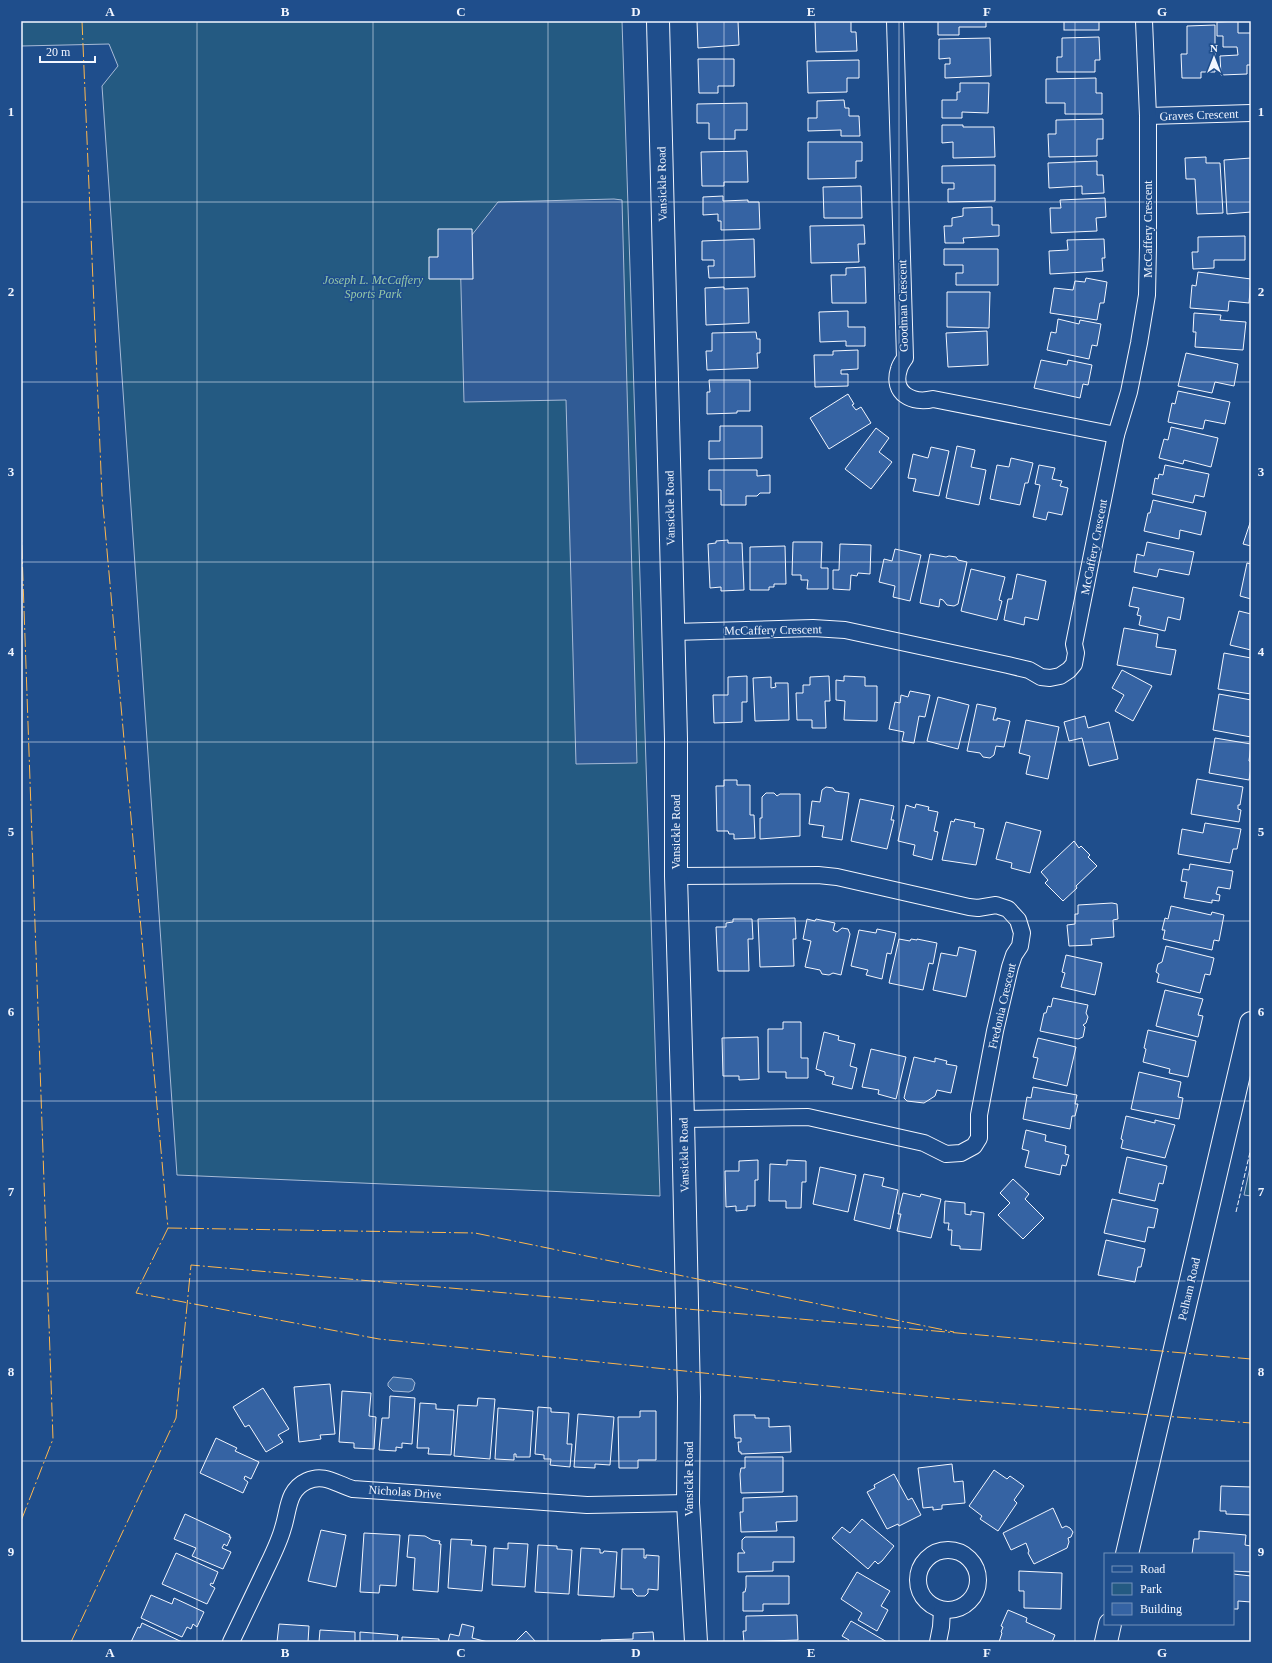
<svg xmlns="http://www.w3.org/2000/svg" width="1272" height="1663" font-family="Georgia,serif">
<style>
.green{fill:#245a82;stroke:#a8bbd7}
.parking{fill:#305b95;stroke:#a8bbd7}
.water{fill:#3b69a3;stroke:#a8bbd7}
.building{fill:#3563a3;stroke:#f2f6ff}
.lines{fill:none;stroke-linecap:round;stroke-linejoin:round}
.street-casing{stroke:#f2f6ff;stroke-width:18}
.secondary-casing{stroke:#f2f6ff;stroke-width:24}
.street{stroke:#1f4e8c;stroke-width:16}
.secondary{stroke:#1f4e8c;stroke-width:22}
.fence{stroke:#f2f6ff;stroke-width:1;stroke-dasharray:5 2;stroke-linecap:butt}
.power{stroke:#ffb74d;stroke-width:1;stroke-dasharray:14 3 2 3;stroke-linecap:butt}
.grid{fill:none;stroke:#f2f6ff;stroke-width:1;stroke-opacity:0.55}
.labels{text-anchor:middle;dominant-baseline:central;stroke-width:3;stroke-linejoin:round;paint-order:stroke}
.street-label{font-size:12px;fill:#f2f6ff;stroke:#1f4e8c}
.park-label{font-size:12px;font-style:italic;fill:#97c8a6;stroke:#1f4e8c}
.neatline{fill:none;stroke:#f2f6ff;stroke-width:1.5}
.grid-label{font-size:13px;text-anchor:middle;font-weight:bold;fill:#f2f6ff}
</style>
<rect width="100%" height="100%" fill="#1f4e8c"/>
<g class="green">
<path d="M21,21h601l38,1175 -483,-21 -75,-1089 16,-20 -9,-22 -88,2z"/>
<path d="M1251,1163v33l-7,-1z"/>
</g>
<path class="parking" d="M614,199l8,1 15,563 -61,1 -10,-364 -102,2 -4,-152 38,-48z"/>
<path class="water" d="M393,1377l19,2 3,4 -2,7 -4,2 -16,-1 -5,-5v-3z"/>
<g class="building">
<path d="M697,21h41l1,24 -41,3z"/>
<path d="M815,21h36v11h5l1,19 -41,1z"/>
<path d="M938,21h48v6h-27v8h-21z"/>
<rect x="1064" y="21" width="35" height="9"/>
<path d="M1238,21v12h13v32h-4v9l-26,1 -1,-19 18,-1 -1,-8h-14v-11h-6v-14z"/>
<path d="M1215,25v47h-14v6h-19l-1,-24h6v-28z"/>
<path d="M1099,37l1,23h-5v12h-38v-15h5v-19z"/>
<path d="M990,38l1,38 -46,2v-14h5v-6l-11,1v-20z"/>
<path d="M698,59h36v27h-16v7h-19z"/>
<path d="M859,60v18h-12v14l-39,1 -1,-32z"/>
<path d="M1096,78v15h6v21h-37v-11h-19v-24z"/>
<path d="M960,83h29l-1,30 -26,-1v6h-20v-18h15v-8h3z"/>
<path d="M844,100l1,8h4v8h10l1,20h-19v-6l-33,1v-13h9v-17z"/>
<path d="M747,103v27h-12v9h-26v-16h-12v-19z"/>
<path d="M1103,119v20h-6v17l-48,1 -1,-23h8v-14z"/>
<path d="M942,125h21v2h31l1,30 -42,1v-16l-11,1z"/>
<path d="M808,142h54v19h-6v17l-48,1z"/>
<path d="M747,151l1,31h-24v4h-22l-1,-34z"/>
<path d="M1206,157v6h14l3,50 -26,1 -2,-35h-9l-1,-21z"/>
<path d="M1251,158v54l-24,2 -3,-54z"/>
<path d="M1097,161v14h6l1,18 -22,1v-8l-33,2 -1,-25z"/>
<path d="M995,165v36l-47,1v-13h6v-6h-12v-17z"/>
<path d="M861,186l1,32h-38l-1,-31z"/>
<path d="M723,196v5l25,-1v2h11l1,27 -39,1v-9h-3v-7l-15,1v-18z"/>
<path d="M1105,198l1,19 -10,1 1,13 -46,2 -1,-25h11l-1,-8z"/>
<path d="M992,207v18h7v11l-36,2 1,5h-19l-1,-17h8v-8l11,-2v-8z"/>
<path d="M864,225l1,19h-7l1,18 -48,1 -1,-37z"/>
<path d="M438,229h34l1,50h-44v-22h9z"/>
<path d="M1245,236v24h-31v8l-21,1 -1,-17h6v-15z"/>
<path d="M754,239l1,38 -46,1 -1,-12h6v-6h-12v-19z"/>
<path d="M1104,239l1,19h-3l1,13 -53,3 -1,-23 19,-1 -1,-10z"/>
<path d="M944,249h54v36h-42v-12h7v-8h-19z"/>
<path d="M865,267l1,36h-34l-1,-28h15v-7z"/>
<path d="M1198,272l53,7 -2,24 -20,-2 -1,10 -38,-3 2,-23 4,1z"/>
<path d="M1086,278l21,4 -3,21h-4l-3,17 -47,-7 4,-25 19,2 2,-9 10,1z"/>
<path d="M724,287v2l24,-1 1,35 -43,2 -1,-37z"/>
<path d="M947,292h43l-1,36 -42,-1z"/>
<path d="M848,311v16h17v19h-19v-5l-26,1 -1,-30z"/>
<path d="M1194,313l27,2 -1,5 26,2 -3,28 -48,-3 1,-15h-3z"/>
<path d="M1058,319l21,5 1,-4 21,4 -4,22 -5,-1 -3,14 -42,-9 4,-18 5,1z"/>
<path d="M987,331l1,34 -40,2 -2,-34z"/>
<path d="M756,332l1,7h3v14h-3l1,15 -51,2 -1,-19h6v-18z"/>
<path d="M858,350v19l-17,1v4h7v12l-33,1 -1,-32h19v-4z"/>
<path d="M1186,353l52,11 -4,22 -19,-4 -3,11 -34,-7z"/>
<path d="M1041,360l26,5 1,-5 24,5 -4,20 -5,-1 -3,14 -46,-10z"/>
<path d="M709,380h41v31h-13v2l-30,1v-22h3z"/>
<path d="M1178,391l52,11 -5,22 -20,-4 -2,9 -35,-7 4,-19 3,1z"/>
<path d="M848,394l6,10 -2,1 4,5 5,-3 10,16 -42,26 -19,-31z"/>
<path d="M720,426h42v32l-53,1v-18h11z"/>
<path d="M1171,427l47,11 -7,29 -27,-7 -1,4 -24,-6 5,-19 4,1z"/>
<path d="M876,428l13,10 -10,14 13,10 -21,27 -26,-20z"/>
<path d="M957,446l18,4 -4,17 15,3 -7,35 -33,-7z"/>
<path d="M931,447l18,4 -10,45 -26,-5 3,-12 -8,-1 5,-24 15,4z"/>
<path d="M1011,458l22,5 -5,20h-3l-5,22 -30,-6 7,-34 12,2z"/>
<path d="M1039,465l16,3 -3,11 10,2 -2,5 8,2 -6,27 -14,-3 -2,8 -13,-3 7,-32 -5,-1z"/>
<path d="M1165,465l44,9 -5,23 -9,-2 -2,8 -41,-9 3,-16 3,1 1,-5 4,1z"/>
<path d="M709,470h48v6l13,-1v18h-10l-3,3h-11v9h-25v-15h-12z"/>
<path d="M1153,500l53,12 -5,23 -21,-5 -1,9 -35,-8 4,-18h2z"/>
<path d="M1251,520v26l-8,-2z"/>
<path d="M728,540v3h14l2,47 -23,1v-4l-11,1 -2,-44 8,-1v-2z"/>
<path d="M793,542h29l-1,26h7v21h-21l1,-9h-7v-5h-9z"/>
<path d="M1147,542l47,10 -5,23 -30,-6 -2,8 -23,-5 3,-18 7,2z"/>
<path d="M840,544l31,1 -1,29 -12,-1 -1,3 -6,-1 -1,15 -17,-1v-19h6z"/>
<path d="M785,546l1,38h-12v3h-5v3h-19v-43z"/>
<path d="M895,549l26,6 -11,46 -17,-4 2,-11 -16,-4 5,-23 8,2z"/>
<path d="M930,554l16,3 3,-1 7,1 2,3 9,2 -9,42 -4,2 -7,-1 -4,-5 -3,-1 -1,8 -19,-4z"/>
<path d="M1247,563l4,1v35l-11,-3z"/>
<path d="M971,569l34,8 -6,23 3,1 -5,19 -36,-9z"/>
<path d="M1017,574l29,7 -8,39 -13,-3 -1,8 -20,-5 4,-21h4z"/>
<path d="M1133,587l51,11 -4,22 -12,-3 -3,14 -26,-6 2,-9 -4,-1 2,-7 -10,-2z"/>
<path d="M1239,611l12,3v36l-21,-5z"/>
<path d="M1124,628l34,6 -2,13 20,3 -5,25 -54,-10z"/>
<path d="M1224,653l27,5v36l-33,-5z"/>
<path d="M1122,670l30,16 -19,35 -18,-10 9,-16 -12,-7z"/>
<path d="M747,676v26h-5v20l-28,1 -1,-28h15v-18z"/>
<path d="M829,676l1,25h-5l1,27h-14v-8h-15l-1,-27h7v-8h7v-8z"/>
<path d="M844,676l21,1v9h12v35l-33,-1 1,-19 -9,-1v-20l8,1z"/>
<path d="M771,677v11l5,-1 -1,-4h13l1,37 -34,1 -2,-43z"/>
<path d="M910,691l20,4 -5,22 -6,-1 -5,27 -12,-2 2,-9 -15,-3 6,-27 5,1 1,-8 7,2z"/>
<path d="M1219,694l32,6v37l-38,-7z"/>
<path d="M938,697l31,8 -11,44 -31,-8z"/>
<path d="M977,704l19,4 -3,12h4v-2l13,3 -6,26 -8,-1 -2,9 -4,3 -7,-1 -3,-4 -13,-2z"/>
<path d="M1085,716l3,12 21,-6 9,37 -29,7 -7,-28 -13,3 -5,-19z"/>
<path d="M1026,720l33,7 -11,52 -22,-5 4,-18 -11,-3z"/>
<path d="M1215,738l36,6 -2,17 2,1v6l-2,12 -40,-7z"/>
<path d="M1197,779l46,8 -3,18h-2v4l3,1 -2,12 -48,-8z"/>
<path d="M724,780h13v5h13v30h4l1,23 -21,1v-5h-5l-1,-3h-11l-1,-45h8z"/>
<path d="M826,787l7,1 2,3 14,2 -7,47 -20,-3 2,-11 -15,-2 3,-23 8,1 2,-12z"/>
<path d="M766,793h8l3,3 3,-2h20v42l-40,3v-21h2v-21z"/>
<path d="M860,799l34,7 -3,14h3l-7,29 -36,-8z"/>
<path d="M916,804l13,3 -1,3 10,2 -4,19 4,1 -6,28 -19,-5 2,-10 -17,-4 8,-36 9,3z"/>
<path d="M955,819l20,4 -1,4 10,2 -8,36 -34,-5 9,-39 3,1z"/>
<path d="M1006,822l35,9 -11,42 -19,-5 1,-5 -16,-4z"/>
<path d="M1205,823l36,6 -4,20h-4l-3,14 -52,-9 4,-25 21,4z"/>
<path d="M1074,841l5,7 2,-2 9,9 -2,2 9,9 -21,20 1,2 -14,13 -18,-18 3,-3 -7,-8z"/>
<path d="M1190,864l43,7 -3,18 -12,-2 -2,7 4,1 -1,6 -7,-1v3l-28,-5 3,-16 -6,-1 2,-12 6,1z"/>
<path d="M1112,903l5,1 1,15 -5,1 1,17 -23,2 1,6 -23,1 -2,-21 8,-1v-10h3v-9z"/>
<path d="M1171,906l40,9 1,-3 12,3 -5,26 -5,-1 -2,10 -49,-11 2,-9h-3l3,-12 3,1z"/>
<path d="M795,918l1,21h-3l1,27 -34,1 -2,-48z"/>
<path d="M733,919h19l1,20h-5l1,32h-31l-2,-44h10v-4l7,-1z"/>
<path d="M807,919l8,2 1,-2 19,4 -2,7 4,2 5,-4 6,1 2,5 -9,41 -8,-2 -4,2 -7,-1 -2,-4 -15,-3 6,-26 -8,-2z"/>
<path d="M877,929l19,4 -5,21 -4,-1 -5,26 -16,-4 2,-5 -17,-4 8,-36 17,3z"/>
<path d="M899,939l11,2 1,-2 6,1v-1l20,4 -4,21 -4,-1 -6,27 -34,-7z"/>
<path d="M1166,946l48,12 -4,17 -5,-1 -5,19 -43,-11 2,-8 -3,-2 2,-8 4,-2z"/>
<path d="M959,947l17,4 -10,46 -33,-7 8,-37 16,3z"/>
<path d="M1066,955l36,8 -7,32 -34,-8 4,-14 -3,-1z"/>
<path d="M1165,990l38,9 -5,16 5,1 -5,21 -42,-11z"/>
<path d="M1053,998l35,7 -2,8 2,4 -2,6 -3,2 2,2 -2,10 -5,2 -38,-8 4,-18h2l2,-7 3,1z"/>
<path d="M783,1022h18v36h7v20h-22v-6h-18v-43h15z"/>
<path d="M1148,1030l48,11 -8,36 -19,-4 1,-4 -27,-7 3,-13 -2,-1z"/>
<path d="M824,1032l15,4 -1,4 17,4 -5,22 7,2 -5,21 -20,-5 2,-7 -9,-2v-3l-9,-3z"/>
<path d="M758,1037l1,42 -20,1v-4h-16l-1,-38z"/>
<path d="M1038,1038l38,9 -9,39 -34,-8 5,-20 -5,-1z"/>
<path d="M871,1049l35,8 -10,42 -18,-5 1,-4 -17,-3z"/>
<path d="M914,1057l21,5v-4l12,3 -1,3 11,2 -6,27 -14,-3 -2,6 -11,7 -17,-2 -3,-3z"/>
<path d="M1139,1072l42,10 -3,15 5,1 -4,21 -48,-10z"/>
<path d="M1033,1087l44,8 -2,9h3l-3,12h-3l-2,13 -47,-10 4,-22 4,1z"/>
<path d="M1126,1116l29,7v-3l20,5 -10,33 -44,-10 2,-8 -2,-1z"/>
<path d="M1026,1130l20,5 -1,6 21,5 -1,8 4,1 -3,11 -4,-1 -2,10 -35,-8 4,-16 -7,-2z"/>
<path d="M1127,1157l40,9 -4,18 -4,-1 -4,18 -36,-8z"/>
<path d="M758,1160v20h-3v26h-8v4l-11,1v-5l-10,1 -1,-36h14v-10z"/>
<path d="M787,1160l19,1v21h-4l-1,26h-15v-7h-17l1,-37 17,1z"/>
<path d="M820,1167l36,8 -8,37 -35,-8z"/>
<path d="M864,1174l20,4 -2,8 16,4 -8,39 -36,-9z"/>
<path d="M1013,1179l16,15 -4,5 19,19 -21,21 -25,-24 12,-12 -10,-10z"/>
<path d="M903,1193l17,4 1,-3 20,5 -10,39 -34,-7 4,-17h-3z"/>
<path d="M1112,1199l46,10 -4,19 -6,-1 -3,15 -41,-9z"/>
<path d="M945,1201l20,2v11l6,1v-4l13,2 -3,37 -21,-1v-3l-9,-1 1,-15h-4l1,-7h-5z"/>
<path d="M1106,1240l39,9 -4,18h-3l-3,15 -37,-7z"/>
<path d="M330,1384l5,50 -15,1 1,4 -22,3 -5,-55z"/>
<path d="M263,1388l26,41 -11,6 5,7 -17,10 -17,-27 -4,2 -12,-20z"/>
<path d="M342,1391l29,2 -2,23 7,1 -2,32 -20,-1v-5l-15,-1z"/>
<path d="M390,1396l25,2 -3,46 -10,-1v5l-6,-1v4l-17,-1 3,-32h7z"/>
<path d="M478,1398l17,1 -5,60 -36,-3 4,-51 19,1z"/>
<path d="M420,1403l16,1v5l18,1 -3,45 -23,-1 1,-6h-12z"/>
<path d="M538,1407l13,1v4l18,1 -2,31h5l-2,23 -20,-2 1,-6h-7v-4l-9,-1z"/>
<path d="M498,1408l35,3 -3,46h-14v-3h-2v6l-19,-1z"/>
<path d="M640,1411h16v49h-18v8h-19l-1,-51h22z"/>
<path d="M578,1414l36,3 -4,48 -15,-1v4l-21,-1z"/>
<path d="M734,1415h21v3h14v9l21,-1 1,26 -50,2v-2h-2l-1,-10h3v-4h-6z"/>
<path d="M216,1438l21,10 -2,3 24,11 -8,17 -6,-3 -1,3 4,3 -5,11 -43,-20z"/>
<path d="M745,1457h38v35l-42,1 -1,-19 1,-6h4z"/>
<path d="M952,1464l2,18 9,-1 2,22 -23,2v4l-9,1v-3l-10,1 -5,-40z"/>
<path d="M994,1470l13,9 3,-3 14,10 -10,14 3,3 -19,28 -18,-12 2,-3 -13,-10z"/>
<path d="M894,1474l14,26 4,-2 9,17 -22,11 -1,-2 -11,5 -20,-37 8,-4 -1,-3z"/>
<path d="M1221,1486l30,1v28l-25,-1v-3h-6z"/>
<path d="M797,1496v25l-21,1 1,9 -36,1 -1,-20h3v-14z"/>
<path d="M1053,1508l9,20 4,-2 4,2 3,4 -2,5 -3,1 1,4 -2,6 -33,16 -6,-11 1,-2 -3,-8 -15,7 -8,-17z"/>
<path d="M185,1514l45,21 -1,2h2l-4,9 -3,-2 -2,4 9,4 -8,17 -31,-13 4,-8 -22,-9z"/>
<path d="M862,1519l32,27 -12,15 -4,3 -3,-3 -7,8 -36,-31 10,-11 8,6z"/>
<path d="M321,1530l25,5 -10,52 -28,-6z"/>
<path d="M1199,1531l47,4 -1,10 6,1v26l-18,-1v-17h-41l2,-15h5z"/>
<path d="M364,1533l36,2 -4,51 -16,-1 -1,8 -19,-1z"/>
<path d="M409,1535l16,1 7,4 8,1 -1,3h2l-3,48 -25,-2 2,-32 -8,-1z"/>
<path d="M745,1537h49v25h-21v9l-35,1v-19h7l-3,-4v-9z"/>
<path d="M451,1539l21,1 -1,5 15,1 -4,45 -34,-3z"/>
<path d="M508,1543l20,1 -3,43 -33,-2 2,-37 14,1z"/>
<path d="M538,1545l19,1v3l15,1 -3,44 -34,-2z"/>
<path d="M581,1548l19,1v4h3l1,-2 13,1 -3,45 -36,-2z"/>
<path d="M622,1549h22v9h2v-3l13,1 -1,34 -10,-1v4l-3,3h-8l-4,-4v-3h-12z"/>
<path d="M176,1553l42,19 -5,12 -2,-1 -1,2 5,3 -8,16 -45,-20z"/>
<path d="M1019,1571l43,2 -1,36 -37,-1v-17h-5z"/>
<path d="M857,1572l33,19 -9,15 7,4 -11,21 -19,-11 4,-7 -21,-14z"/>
<path d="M1233,1574l18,2v26l-13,-1v8h-5z"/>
<path d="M746,1576h43v28h-26v7h-20v-19h2l1,-5z"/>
<path d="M151,1595l21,9 2,-6 30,14 -7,15 -4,-3 -2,5 -4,-2 -5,10 -41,-19z"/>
<path d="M1008,1610l19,8 -1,4 29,13 -3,7h-53l3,-9 -1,-1 2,-5 -2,-1z"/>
<path d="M797,1615l1,25 -54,2 -1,-11h3v-15z"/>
<path d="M851,1621l36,21h-39l1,-2 -7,-4z"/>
<path d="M142,1623l17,8 23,11h-51l7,-15 2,1z"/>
<path d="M279,1624l30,2 -1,16h-31z"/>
<path d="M462,1624l12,3 -2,11 16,4h-40l2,-8 9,2z"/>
<path d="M320,1630l35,2v10h-36z"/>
<path d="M526,1631l10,11h-21z"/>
<path d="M360,1632l38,3 -1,7h-37z"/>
<path d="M653,1632l1,10h-53v-2l32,-1v-6z"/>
<path d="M402,1637l37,2v3h-37z"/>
</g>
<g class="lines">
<g class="street-casing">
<g id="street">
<path d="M895,21l10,337c-2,3 -5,7 -6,11 -8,25 14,35 34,30l183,36"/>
<path d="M1148,116l103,-3"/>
<path d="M673,632l140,-4 32,2 163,35 21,5 12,7 9,1 10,-2 9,-6 5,-6 2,-11 -2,-9 42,-209 13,-43 10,-49 8,-48 1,-48v-131l-4,-95"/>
<path d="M676,876l142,-1 19,2 132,30 9,1 18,-3 12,4 10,11 4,13 -2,13 -6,9 -4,12 -15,64 -16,84v23l-5,8 -13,7 -15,1 -22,-11 -116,-26 -125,2"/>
<circle cx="948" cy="1580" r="30"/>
<path d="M231,1642c11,-23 22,-46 33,-69 7,-15 15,-30 19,-45 6,-18 4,-38 24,-47 17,-8 29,3 46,8l234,16 101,-2"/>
<path d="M938,1642l3,-15 1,-17"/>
</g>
</g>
<g class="secondary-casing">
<g id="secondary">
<path d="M658,21l18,718v137l7,243 6,278 -1,106 8,139"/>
<path d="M1127,1554l124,-531"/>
<path d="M1106,1642l4,-18"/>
</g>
</g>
<use href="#street" class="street"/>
<use href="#secondary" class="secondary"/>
<path class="fence" d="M1236,1212l15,-64"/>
<g class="power">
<path d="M82,21l20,474 66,733 -32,65 243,46 573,60 299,24"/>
<path d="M21,523l32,916 -32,82"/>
<path d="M168,1228l307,5 479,99"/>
<path d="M71,1642l105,-224 15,-153 1060,94"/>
</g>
</g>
<path class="grid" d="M197,21v1621M373,21v1621M548,21v1621M724,21v1621M899,21v1621M1075,21v1621M21,202h1230M21,382h1230M21,562h1230M21,742h1230M21,921h1230M21,1101h1230M21,1281h1230M21,1461h1230"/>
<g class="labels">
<g class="street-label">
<text transform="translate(1199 115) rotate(-2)">Graves Crescent</text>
<text transform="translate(662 184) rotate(-91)">Vansickle Road</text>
<text transform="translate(1148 229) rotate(-90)">McCaffery Crescent</text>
<text transform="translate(903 306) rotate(-91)">Goodman Crescent</text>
<text transform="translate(670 508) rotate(-91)">Vansickle Road</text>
<text transform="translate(1094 547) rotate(-79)">McCaffery Crescent</text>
<text transform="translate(773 630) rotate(-1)">McCaffery Crescent</text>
<text transform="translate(676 832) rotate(-90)">Vansickle Road</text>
<text transform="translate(1002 1006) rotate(-77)">Fredonia Crescent</text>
<text transform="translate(684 1155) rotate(-91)">Vansickle Road</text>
<text transform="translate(1189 1289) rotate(-77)">Pelham Road</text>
<text transform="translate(689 1479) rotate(-90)">Vansickle Road</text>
<text transform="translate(405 1492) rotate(4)">Nicholas Drive</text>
</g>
<g class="park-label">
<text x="373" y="280">Joseph L. McCaffery<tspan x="373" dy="14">Sports Park</tspan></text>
</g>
</g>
<rect width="1272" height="1663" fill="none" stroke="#1f4e8c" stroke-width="44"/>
<rect x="1104" y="1553" width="130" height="72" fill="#1f4e8c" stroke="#7391ba"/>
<rect x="1112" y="1566" width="20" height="6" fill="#1f4e8c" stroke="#7391ba"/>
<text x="1140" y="1573" font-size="12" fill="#f2f6ff">Road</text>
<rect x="1112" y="1583" width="20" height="12" fill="#245a82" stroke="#7391ba"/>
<text x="1140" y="1593" font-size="12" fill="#f2f6ff">Park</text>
<rect x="1112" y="1603" width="20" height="12" fill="#3563a3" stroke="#7391ba"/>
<text x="1140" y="1613" font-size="12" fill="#f2f6ff">Building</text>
<g transform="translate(1214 58)" stroke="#1f4e8c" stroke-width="3" paint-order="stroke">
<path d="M0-3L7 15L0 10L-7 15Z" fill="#f2f6ff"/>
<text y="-6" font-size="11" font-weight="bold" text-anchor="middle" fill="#f2f6ff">N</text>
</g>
<path d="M40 56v6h55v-6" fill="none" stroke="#f2f6ff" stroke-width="2"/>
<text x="46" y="56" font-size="12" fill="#f2f6ff" stroke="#1f4e8c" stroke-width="3" paint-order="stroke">20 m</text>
<rect x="22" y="22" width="1228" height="1619" class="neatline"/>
<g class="grid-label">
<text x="110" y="16">A</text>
<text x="285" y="16">B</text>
<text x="461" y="16">C</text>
<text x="636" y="16">D</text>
<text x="811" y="16">E</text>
<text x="987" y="16">F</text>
<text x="1162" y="16">G</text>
<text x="11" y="116">1</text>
<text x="1261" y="116">1</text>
<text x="11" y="296">2</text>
<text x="1261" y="296">2</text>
<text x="11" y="476">3</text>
<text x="1261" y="476">3</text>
<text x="11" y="656">4</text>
<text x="1261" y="656">4</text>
<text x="11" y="836">5</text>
<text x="1261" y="836">5</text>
<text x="11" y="1016">6</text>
<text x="1261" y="1016">6</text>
<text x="11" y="1196">7</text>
<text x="1261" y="1196">7</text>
<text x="11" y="1376">8</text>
<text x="1261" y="1376">8</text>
<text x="11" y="1556">9</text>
<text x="1261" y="1556">9</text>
<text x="110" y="1657">A</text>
<text x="285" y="1657">B</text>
<text x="461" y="1657">C</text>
<text x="636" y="1657">D</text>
<text x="811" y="1657">E</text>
<text x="987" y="1657">F</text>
<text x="1162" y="1657">G</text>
</g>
</svg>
